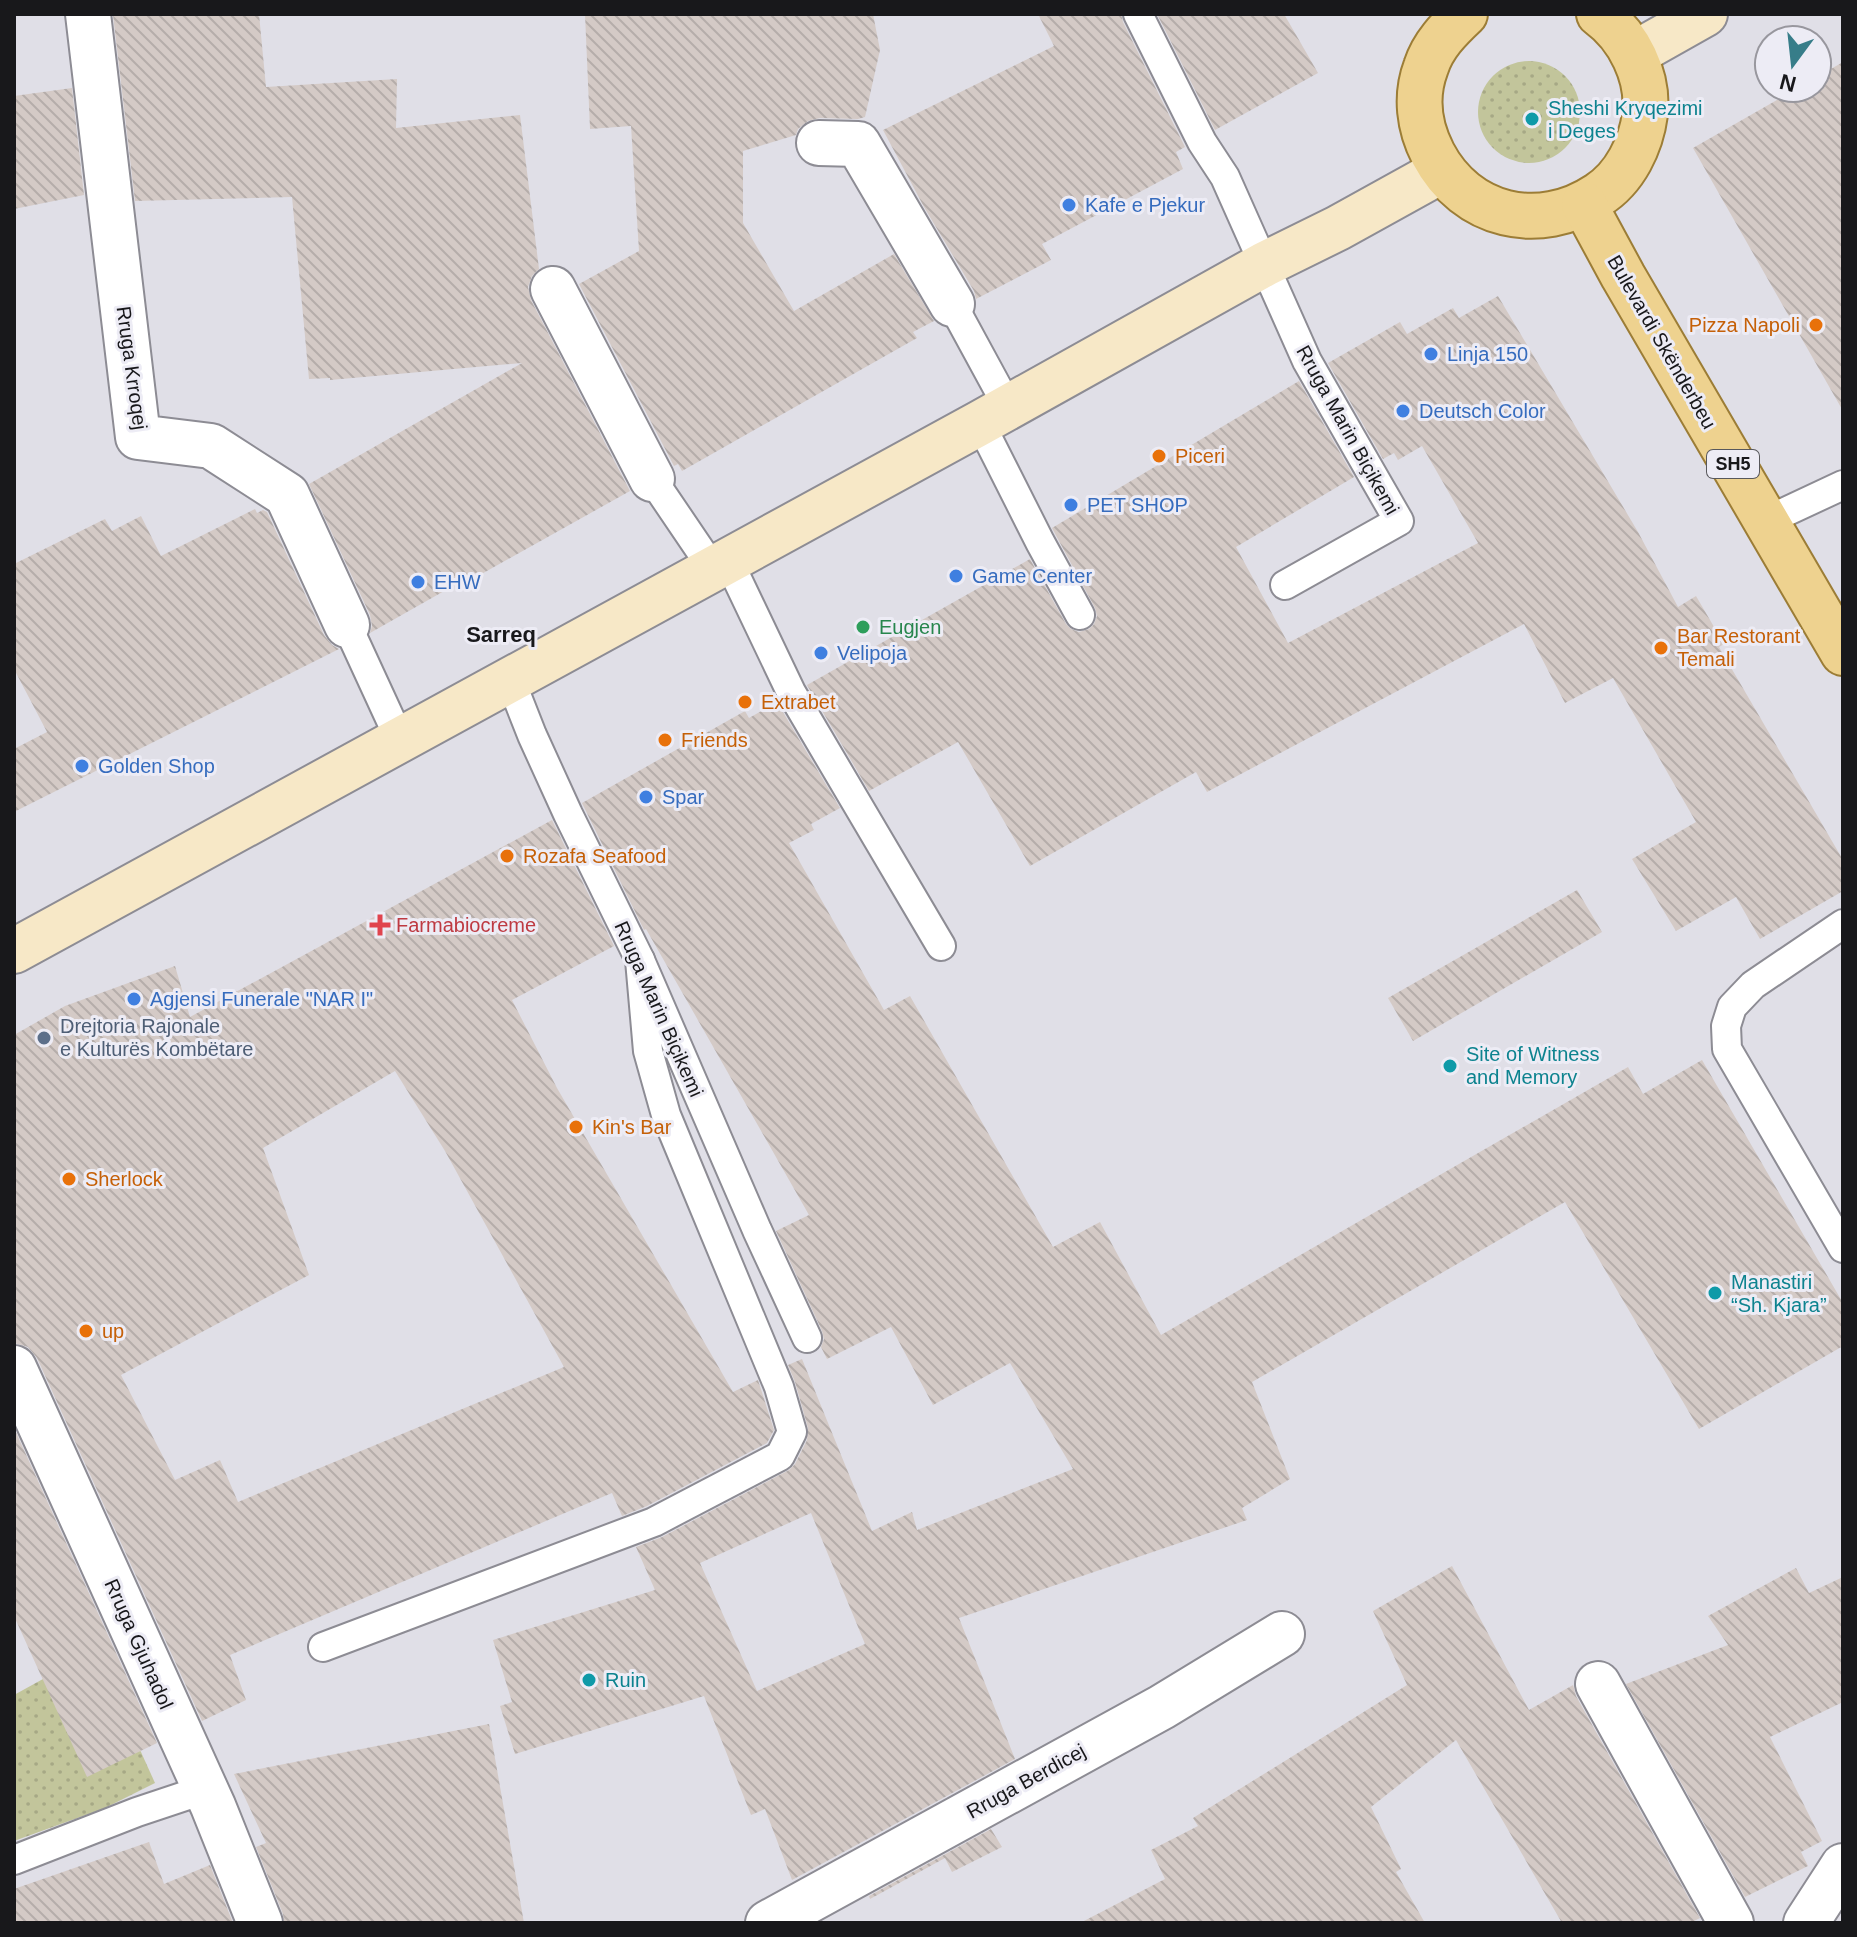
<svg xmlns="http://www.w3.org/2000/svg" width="1857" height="1937" font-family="Helvetica,sans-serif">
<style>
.grass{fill:url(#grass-dots)}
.building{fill:url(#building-back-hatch);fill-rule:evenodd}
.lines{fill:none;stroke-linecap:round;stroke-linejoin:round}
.lane-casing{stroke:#8d8c94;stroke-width:32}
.street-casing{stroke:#8d8c94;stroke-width:48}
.secondary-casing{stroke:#8d8c94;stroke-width:48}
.primary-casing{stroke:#9c7d36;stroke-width:48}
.lane{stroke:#fff;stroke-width:28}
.street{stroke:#fff;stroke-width:44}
.secondary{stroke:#f7e8c7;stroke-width:44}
.primary{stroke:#eed28f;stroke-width:44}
.culture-dot{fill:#0f9aa8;stroke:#edecf5;stroke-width:3}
.shop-dot{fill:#3f7fe0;stroke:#edecf5;stroke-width:3}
.food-dot{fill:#e8710a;stroke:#edecf5;stroke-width:3}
.leisure-dot{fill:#2e9e5b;stroke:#edecf5;stroke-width:3}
.health-dot{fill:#e0444e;stroke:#edecf5;stroke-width:3}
.service-dot{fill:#5c6f8a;stroke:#edecf5;stroke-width:3}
.labels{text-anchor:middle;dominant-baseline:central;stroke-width:6;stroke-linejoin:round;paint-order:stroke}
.shield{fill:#edecf5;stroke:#58585c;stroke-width:2}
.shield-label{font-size:18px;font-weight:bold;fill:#18181b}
.culture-label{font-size:20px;fill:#0d838f;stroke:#edecf5;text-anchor:start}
.shop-label{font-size:20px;fill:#366cbe;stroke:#edecf5;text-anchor:start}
.food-label{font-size:20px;fill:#c56008;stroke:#edecf5;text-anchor:start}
.street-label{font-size:20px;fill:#18181b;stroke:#edecf5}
.leisure-label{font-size:20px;fill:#27864d;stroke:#edecf5;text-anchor:start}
.health-label{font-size:20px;fill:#be3a42;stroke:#edecf5;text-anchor:start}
.service-label{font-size:20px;fill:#4e5e75;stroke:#edecf5;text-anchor:start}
.neighbourhood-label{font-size:22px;font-weight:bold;fill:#18181b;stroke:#edecf5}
</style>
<defs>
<pattern id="grass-dots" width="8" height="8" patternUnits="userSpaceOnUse" patternTransform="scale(2)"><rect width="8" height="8" fill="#c2c59b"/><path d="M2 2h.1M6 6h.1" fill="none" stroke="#a6a885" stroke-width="1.8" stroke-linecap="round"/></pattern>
<pattern id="building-back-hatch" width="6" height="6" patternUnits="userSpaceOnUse" patternTransform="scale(2)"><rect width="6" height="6" fill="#d4cac6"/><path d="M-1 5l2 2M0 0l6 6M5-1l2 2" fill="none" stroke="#b5adaa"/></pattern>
</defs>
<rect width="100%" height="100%" fill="#e0dfe7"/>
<g class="grass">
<circle cx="1529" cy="112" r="51"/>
<path d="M97,1655l58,128 -50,25 -91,33v-146l29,-16z"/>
</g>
<g class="building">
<path d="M259,14l7,73 131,-8 -1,49 124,-13 19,154 -7,7 -4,11 3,13 99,191 -152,85 -2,-3 -106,60 2,-7 -2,-11 -61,-131 213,-121 -192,17v-2l-21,1 -17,-182 -157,4 -22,-186z"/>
<path d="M585,14h288l7,36 -15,67 -7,2 -38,-1 -12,3 -10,8 -2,6 -53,16v72l51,88 100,-57 40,67 -21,11 4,6 -235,133 -4,-7 -4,2 -95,-182 60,-33 -8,-125 -41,3z"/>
<path d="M1038,14h83l2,8 62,125 -9,5 7,17 -141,75 9,16 -75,39 -2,-8 -50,-84 -41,-77 171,-84z"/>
<path d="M1157,14h127l34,59 -103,57z"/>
<path d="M1843,62v349l-150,-263 105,-60h19v-11z"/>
<path d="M72,88l12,107 -70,14v-113z"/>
<path d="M1498,296l140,236 40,75 18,-11 28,48 -5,3 124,213v31l-83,48 -24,-42 -60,34 -44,-72 64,-37 -83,-144 -48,25 -41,-79 -317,168 -11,-20 -166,94 -72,-124 -89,49 -62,-106 223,-126 36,65 5,5 8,3 10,-3 5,-5 3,-8 -2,-8 -43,-80 247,-147 55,96 -118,70 52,96 190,-100 -56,-97 -24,14 -4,-7 -11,6 -55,-96 72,-41 7,12 46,-26 6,10z"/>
<path d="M255,509l2,4 6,-3 4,2 57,123 8,10 7,4 -325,163v-63l33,-17 -33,-63v-105l91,-45 7,12 29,-15 20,40z"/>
<path d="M777,702l63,106 -29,16 3,6 -25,13 95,167 26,-14 143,251 47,-25 61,113 467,-268 15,27 59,-34 141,243v43l-144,83 -134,-227 -313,180 38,97 -48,29 5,12 -288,98 56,141 -223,121 -27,-71 -14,6 -47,-119 -189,58 -15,-48 12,-4 -19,-62 162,-50 -19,-43 26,-10 127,-67 6,-6 12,-24 1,-12 -13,-46 -7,-17 14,-6 70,172 40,-19 5,18 156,-61 -63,-106 -77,42 -42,-78 -64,32 -6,-12 3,-8 -2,-8 -46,-100 33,-16 -163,-286 -2,1 -62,-127 163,-92 4,7zM811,1513l54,131 -108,47 -57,-128z"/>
<path d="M552,820l62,126 -102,54 45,88 176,304 25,-12 16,50 -7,13 -120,63 -25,10 -10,-23 -382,162 16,45 -44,21 -165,-363 -9,-11 -14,-4v-308l51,-29 110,-40 15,51zM395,1071l50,80 119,216 -326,135 -18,-42 -45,20 -54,-105 188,-100 -46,-127z"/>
<path d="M1577,890l25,42 -189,109 -25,-43z"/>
<path d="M14,1428l143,315 -70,34 -73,-161z"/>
<path d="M1452,1566l77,144 44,-25 3,11 124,222 -10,5h-128l-106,-183 -85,67 30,62 -5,3 29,51h-345l85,-44 -14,-29 47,-24 -5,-8 214,-133 -34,-74z"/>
<path d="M1796,1568l13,25 34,-16v125l-73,35 52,104 -21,11 7,14 -63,31 -119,-213 102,-39 -20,-29z"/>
<path d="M489,1724l35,199h-240l-1,-9 -27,-67 10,-4 -32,-69z"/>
<path d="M991,1829l11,18 -50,25 -7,-14 -75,41 -1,-3z"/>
<path d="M149,1842l15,42 46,-19 23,58h-219v-34z"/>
</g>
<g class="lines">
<g class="lane-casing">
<g id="lane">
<path d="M1138,14l64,128 23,35 82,184 92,160 -114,64"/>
<path d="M952,304l56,103"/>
<path d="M980,423l60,119 40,73"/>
<path d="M652,479l61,90"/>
<path d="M1766,521l77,-36"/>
<path d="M728,560l63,132 150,254"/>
<path d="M347,625l53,115"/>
<path d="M510,679l22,56 36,79 72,146 117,270 50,108"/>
<path d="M1843,924l-90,61 -21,22 -6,19 1,23 116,199"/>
<path d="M323,1647l331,-125 126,-66 12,-24 -13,-45 -113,-272 -18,-64 -8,-91"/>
<path d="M14,1860l123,-48 54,-18 14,-3"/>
</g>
</g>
<g class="street-casing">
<g id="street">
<path d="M88,14l50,423 73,9 76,49 60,130"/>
<path d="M819,143l39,1 94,160"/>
<path d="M553,289l99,190"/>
<path d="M14,1368l199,438 47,117"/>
<path d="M1598,1684l133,239"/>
<path d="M768,1923l394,-216 120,-73"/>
<path d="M1806,1923l37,-57"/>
</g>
</g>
<g class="secondary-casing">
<g id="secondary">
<path d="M1634,54l71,-40"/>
<path d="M14,951l966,-528 285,-159 73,-36 103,-57"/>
</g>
</g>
<g class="primary-casing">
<g id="primary">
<path d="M1465,14c-16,15 -32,31 -39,53 -11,29 -7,60 7,87 33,63 106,80 165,41 27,-17 43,-50 47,-81 4,-38 -16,-78 -46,-100"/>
<path d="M1584,204l39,72 220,377"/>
</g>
</g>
<use href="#lane" class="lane"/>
<use href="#street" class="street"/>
<use href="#secondary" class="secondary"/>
<use href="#primary" class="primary"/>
</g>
<g class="culture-dot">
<circle cx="1532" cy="119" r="8"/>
<circle cx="1450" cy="1066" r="8"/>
<circle cx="1715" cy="1293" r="8"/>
<circle cx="589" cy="1680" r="8"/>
</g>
<g class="shop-dot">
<circle cx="1069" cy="205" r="8"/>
<circle cx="1431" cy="354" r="8"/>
<circle cx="1403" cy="411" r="8"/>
<circle cx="1071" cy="505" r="8"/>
<circle cx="956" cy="576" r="8"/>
<circle cx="418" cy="582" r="8"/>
<circle cx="821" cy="653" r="8"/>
<circle cx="82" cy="766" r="8"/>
<circle cx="646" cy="797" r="8"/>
<circle cx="134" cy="999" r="8"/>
</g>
<g class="food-dot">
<circle cx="1816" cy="325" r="8"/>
<circle cx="1159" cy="456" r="8"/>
<circle cx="1661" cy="648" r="8"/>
<circle cx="745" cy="702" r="8"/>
<circle cx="665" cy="740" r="8"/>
<circle cx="507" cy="856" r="8"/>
<circle cx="576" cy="1127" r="8"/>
<circle cx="69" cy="1179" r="8"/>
<circle cx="86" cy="1331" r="8"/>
</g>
<circle class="leisure-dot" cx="863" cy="627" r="8"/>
<path class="health-dot" d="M376 913h8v8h8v8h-8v8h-8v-8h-8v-8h8z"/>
<circle class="service-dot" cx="44" cy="1038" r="8"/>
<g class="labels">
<rect class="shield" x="1707" y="450" width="52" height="28" rx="6"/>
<g class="shield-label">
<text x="1733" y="464">SH5</text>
</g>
<g class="culture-label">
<text x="1548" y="108">Sheshi Kryqezimi<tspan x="1548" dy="23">i Deges</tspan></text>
<text x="1466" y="1054">Site of Witness<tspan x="1466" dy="23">and Memory</tspan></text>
<text x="1731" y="1282">Manastiri<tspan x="1731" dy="23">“Sh. Kjara”</tspan></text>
<text x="605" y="1680">Ruin</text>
</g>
<g class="shop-label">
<text x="1085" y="205">Kafe e Pjekur</text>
<text x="1447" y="354">Linja 150</text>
<text x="1419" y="411">Deutsch Color</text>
<text x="1087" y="505">PET SHOP</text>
<text x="972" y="576">Game Center</text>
<text x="434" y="582">EHW</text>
<text x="837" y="653">Velipoja</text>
<text x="98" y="766">Golden Shop</text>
<text x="662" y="797">Spar</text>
<text x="150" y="999">Agjensi Funerale "NAR I"</text>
</g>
<g class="food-label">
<text x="1800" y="325" text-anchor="end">Pizza Napoli</text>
<text x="1175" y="456">Piceri</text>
<text x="1677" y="636">Bar Restorant<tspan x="1677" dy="23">Temali</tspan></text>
<text x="761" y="702">Extrabet</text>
<text x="681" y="740">Friends</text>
<text x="523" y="856">Rozafa Seafood</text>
<text x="592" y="1127">Kin's Bar</text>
<text x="85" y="1179">Sherlock</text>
<text x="102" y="1331">up</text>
</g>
<g class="street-label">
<text transform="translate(1662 342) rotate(60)">Bulevardi Skënderbeu</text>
<text transform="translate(132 368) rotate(82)">Rruga Krroqej</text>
<text transform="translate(1348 430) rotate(61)">Rruga Marin Biçikemi</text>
<text transform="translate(659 1009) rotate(66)">Rruga Marin Biçikemi</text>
<text transform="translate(139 1644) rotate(66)">Rruga Gjuhadol</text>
<text transform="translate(1026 1781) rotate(-29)">Rruga Berdicej</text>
</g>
<g class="leisure-label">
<text x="879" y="627">Eugjen</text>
</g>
<g class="health-label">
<text x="396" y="925">Farmabiocreme</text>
</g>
<g class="service-label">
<text x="60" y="1026">Drejtoria Rajonale<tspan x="60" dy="23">e Kulturës Kombëtare</tspan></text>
</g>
<g class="neighbourhood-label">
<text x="501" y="634">Sarreq</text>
</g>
</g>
<rect width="1857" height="1937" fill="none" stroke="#18181b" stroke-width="32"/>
<g transform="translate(1793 64) rotate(195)"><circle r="38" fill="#edecf5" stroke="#98979e" stroke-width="2"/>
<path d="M0-6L14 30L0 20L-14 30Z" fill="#377d89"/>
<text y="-12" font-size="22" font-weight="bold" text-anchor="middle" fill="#18181b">N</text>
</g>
</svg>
